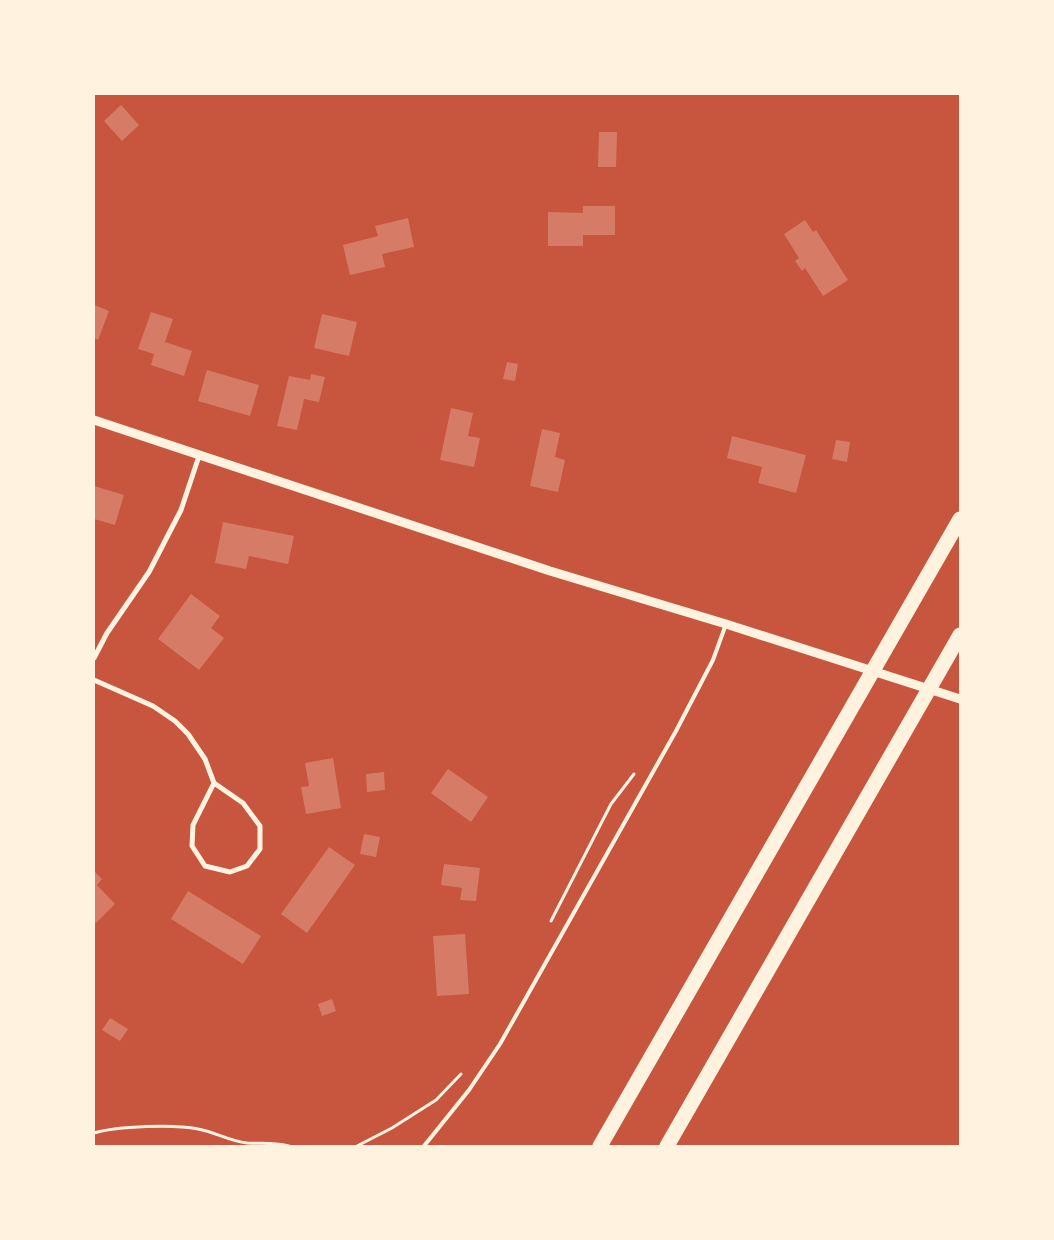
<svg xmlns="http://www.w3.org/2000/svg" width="1054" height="1240" font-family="'Playfair Display',serif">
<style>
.building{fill:#d67c66}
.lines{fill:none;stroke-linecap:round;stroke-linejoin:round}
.path{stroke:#fff3e0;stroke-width:3}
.service{stroke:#fff3e0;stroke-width:4}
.minor{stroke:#fff3e0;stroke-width:5}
.tertiary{stroke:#fff3e0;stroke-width:9}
.motorway{stroke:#fff3e0;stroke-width:15}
</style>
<rect width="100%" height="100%" fill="#c8553d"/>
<g class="building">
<path d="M121,105l18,20 -17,16 -18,-20z"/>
<path d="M599,132h18l-1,35h-18z"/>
<path d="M583,206h32v29h-32v11h-35v-34l35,1z"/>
<path d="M408,218l6,29 -32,7 3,13 -35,8 -7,-30 35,-9 -3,-10z"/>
<path d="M805,220l8,12 3,-2 32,50 -25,16 -18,-28 -3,3 -7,-10 4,-3 -15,-24z"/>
<path d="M94,305l15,6 -11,29 -4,-2z"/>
<path d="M151,312l22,7 -8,23 27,9 -8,25 -33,-11 3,-11 -16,-5z"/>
<path d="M322,314l35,8 -8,34 -35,-8z"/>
<path d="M507,362l11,2 -3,17 -12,-2z"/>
<path d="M207,370l52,15 -9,31 -52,-15z"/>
<path d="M311,374l14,3 -6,25 -15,-3 -7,31 -20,-4 12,-50 21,4z"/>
<path d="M451,408l22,5 -5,23 12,2 -6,29 -34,-7z"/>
<path d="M542,429l18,4 -5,24 10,3 -7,32 -28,-6z"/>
<path d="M732,436l74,19 -10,38 -38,-10 4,-16 -35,-9z"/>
<path d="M836,440l14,2 -3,20 -15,-3z"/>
<path d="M94,486l30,9 -9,30 -21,-6z"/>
<path d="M223,522l71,14 -6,28 -39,-8 -3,13 -31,-6z"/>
<path d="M191,594l29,22 -9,12 13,10 -25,32 -41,-31z"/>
<path d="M333,758l8,50 -35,6 -5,-27 8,-1 -4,-23z"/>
<path d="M448,769l40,28 -17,25 -40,-29z"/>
<path d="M384,772l1,18 -18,2 -1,-18z"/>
<path d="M364,834l16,3 -4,20 -16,-3z"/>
<path d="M329,847l26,18 -48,68 -26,-19z"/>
<path d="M444,864l36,4 -4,33 -16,-1 2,-12 -21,-3z"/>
<path d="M94,871l8,8 -5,6 18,19 -19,19 -2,-2z"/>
<path d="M188,891l73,45 -18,28 -72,-45z"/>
<path d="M465,934l4,60 -32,2 -4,-60z"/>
<path d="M332,999l4,12 -14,5 -4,-12z"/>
<path d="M110,1018l18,11 -8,12 -18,-11z"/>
</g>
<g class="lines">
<g class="path">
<path d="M551,921l60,-117 23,-30"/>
<path d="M94,1133c24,-7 80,-9 104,-4 17,3 31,12 49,14 16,1 25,-1 42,3"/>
<path d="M357,1146l35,-18 44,-28 25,-26"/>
</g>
<path class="service" d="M424,1146l45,-56 31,-46 176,-313 37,-71 13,-36"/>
<g class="minor">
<path d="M94,658l13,-25 42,-61 32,-62 18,-54"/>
<path d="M94,680l59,26 22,15 13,13 17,25 9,24 29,20 17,23v23l-13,17 -17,6 -25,-6 -13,-20 1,-21 21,-42"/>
</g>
<path class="tertiary" d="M94,420l456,151 176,53 234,75"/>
<g class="motorway">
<path d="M600,1146l360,-627"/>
<path d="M667,1146l293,-511"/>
</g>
</g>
<rect width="1054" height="1240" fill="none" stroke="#fff3e0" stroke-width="190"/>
</svg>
